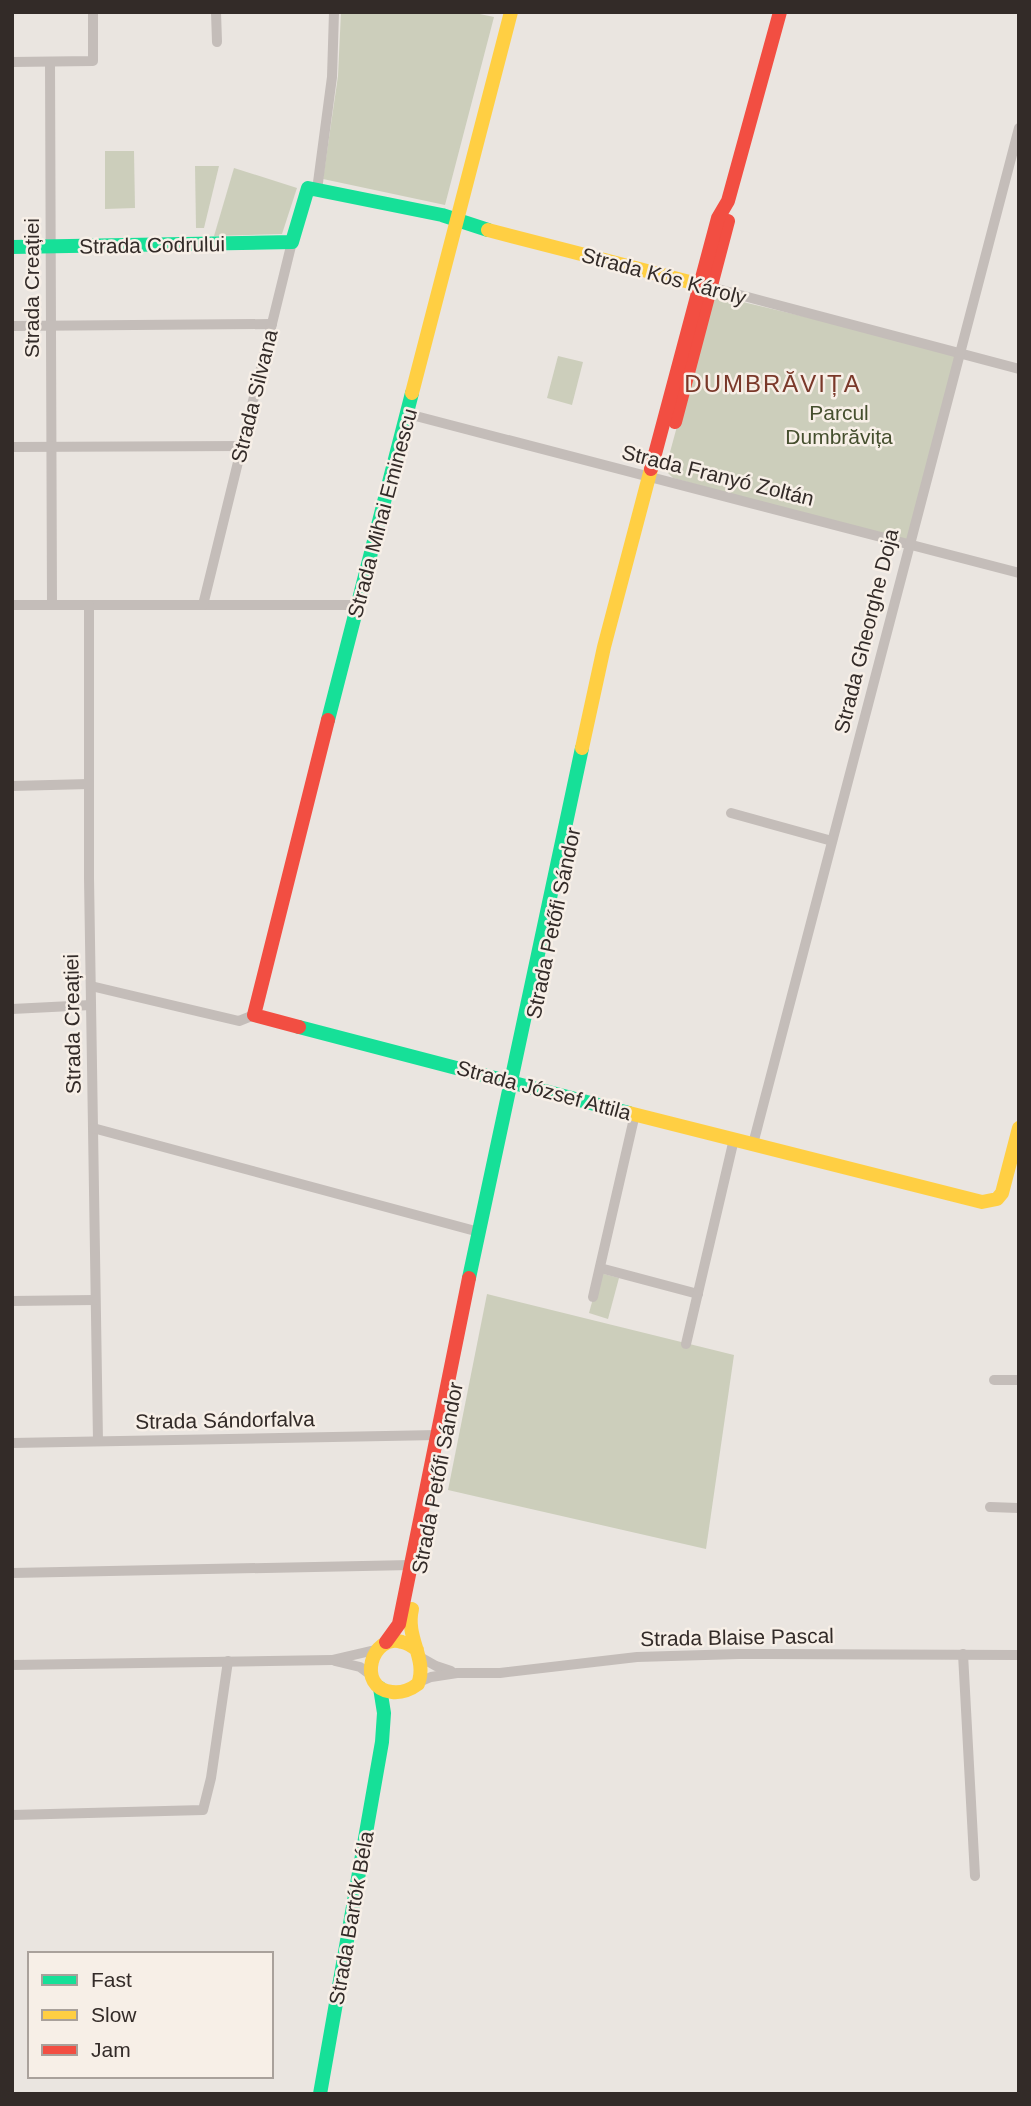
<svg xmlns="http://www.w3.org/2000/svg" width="1031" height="2106" font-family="Helvetica,sans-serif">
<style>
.green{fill:#cccebb}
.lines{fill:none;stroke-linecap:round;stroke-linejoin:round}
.street{stroke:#c4bdb9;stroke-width:10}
.fast{stroke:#16e098;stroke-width:14}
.slow{stroke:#ffcf43;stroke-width:14}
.jam{stroke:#f24e42;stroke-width:14}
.labels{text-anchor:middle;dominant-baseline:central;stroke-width:5;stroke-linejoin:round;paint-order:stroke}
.street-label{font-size:21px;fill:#332b28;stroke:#f7efe7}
.park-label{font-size:21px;fill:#454f2e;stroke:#f7efe7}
.quarter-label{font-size:24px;letter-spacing:2px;fill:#7a3829;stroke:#f7efe7}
</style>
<rect width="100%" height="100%" fill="#eae5e0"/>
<g class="green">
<path d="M341,12h129l24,5 -49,188 -122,-26 15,-103z"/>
<path d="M105,151h29l1,57 -30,1z"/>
<path d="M195,166h24l-15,62h-8z"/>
<path d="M234,168l63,20 -15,46 -68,2z"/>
<path d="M717,298h9l234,56 -52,190 -235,-66 -5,-5 -2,-6 44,-163z"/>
<path d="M558,356l25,6 -11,43 -25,-7z"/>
<path d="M600,1273l19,5 -11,41 -19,-6z"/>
<path d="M487,1294l247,61 -28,194 -258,-59z"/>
</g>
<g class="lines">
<g class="street">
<path d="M216,12l1,30"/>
<path d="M12,62l81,-1v-49"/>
<path d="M50,62l2,543"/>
<path d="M317,190l15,-113 2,-65"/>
<path d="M710,287l309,82"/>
<path d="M12,326l260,-2"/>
<path d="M408,414l611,159"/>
<path d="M12,447l230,-1"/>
<path d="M12,605h345"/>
<path d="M89,605v273l9,563"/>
<path d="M203,605l89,-363"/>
<path d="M12,786l77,-2"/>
<path d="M731,813l101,28"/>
<path d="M91,986l148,35 15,-6"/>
<path d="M12,1009l79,-4"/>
<path d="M93,1128l386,104"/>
<path d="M753,1144l266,-1016"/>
<path d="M600,1268l98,26"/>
<path d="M593,1297l42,-183"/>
<path d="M12,1301l82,-1"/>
<path d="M686,1344l48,-205"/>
<path d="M994,1380h25"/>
<path d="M12,1443l426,-8"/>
<path d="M990,1507l29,1"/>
<path d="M12,1573l399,-8"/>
<path d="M963,1654l12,222"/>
<path d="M420,1657l16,9 15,5"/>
<path d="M335,1661l25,6 11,8"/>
<path d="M12,1665l320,-5 43,-10"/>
<path d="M419,1682l12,-5 26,-4h43l137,-16 102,-3 280,1"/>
<path d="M12,1815l191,-5 8,-32 17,-117"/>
</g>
<g class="fast">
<path d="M12,247l280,-5 16,-54 134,27 46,15"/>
<path d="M328,720l84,-327"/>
<path d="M299,1027l330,86"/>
<path d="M469,1278l113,-530"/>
<path d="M320,2094l62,-352 2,-29 -4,-25"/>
</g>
<g class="slow">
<path d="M488,230l221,57"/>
<path d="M412,393l99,-381"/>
<path d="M582,748l22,-101 47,-178"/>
<path d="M629,1113l353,89 15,-3 5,-6 17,-65"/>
<path d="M412,1609c-7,29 16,50 6,75 -8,6 -15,9 -26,8 -37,-4 -20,-60 10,-50 5,1 11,5 15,8"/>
</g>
<g class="jam">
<path d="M675,422l53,-201"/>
<path d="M651,469l67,-251 10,-17 52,-189"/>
<path d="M299,1027l-45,-12 74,-295"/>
<path d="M386,1642l13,-18 70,-346"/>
</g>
</g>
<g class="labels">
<g class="street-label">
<text transform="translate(152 245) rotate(-1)">Strada Codrului</text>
<text transform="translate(664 276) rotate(15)">Strada Kós Károly</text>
<text transform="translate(31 288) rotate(-90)">Strada Creației</text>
<text transform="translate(254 396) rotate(-76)">Strada Silvana</text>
<text transform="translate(718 475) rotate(14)">Strada Franyó Zoltán</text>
<text transform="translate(382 513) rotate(-75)">Strada Mihai Eminescu</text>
<text transform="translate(866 631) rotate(-76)">Strada Gheorghe Doja</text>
<text transform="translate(553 923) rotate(-78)">Strada Petőfi Sándor</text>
<text transform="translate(72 1024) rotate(-91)">Strada Creației</text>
<text transform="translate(544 1090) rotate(15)">Strada József Attila</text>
<text transform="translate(225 1420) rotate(-1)">Strada Sándorfalva</text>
<text transform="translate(437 1478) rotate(-79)">Strada Petőfi Sándor</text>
<text transform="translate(737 1637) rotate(-1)">Strada Blaise Pascal</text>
<text transform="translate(351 1918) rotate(-80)">Strada Bartók Béla</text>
</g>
<g class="park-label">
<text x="839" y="412">Parcul<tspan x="839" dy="24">Dumbrăvița</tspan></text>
</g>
<g class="quarter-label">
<text x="773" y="383">DUMBRĂVIȚA</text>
</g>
</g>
<rect width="1031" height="2106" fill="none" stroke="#332b28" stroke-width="28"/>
<rect x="28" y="1952" width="245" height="126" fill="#f7efe7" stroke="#a9a19b" stroke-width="2"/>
<rect x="42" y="1975" width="35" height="10" fill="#16e098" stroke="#a9a19b" stroke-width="2"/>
<text x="91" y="1987" font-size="21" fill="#332b28">Fast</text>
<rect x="42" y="2010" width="35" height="10" fill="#ffcf43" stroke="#a9a19b" stroke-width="2"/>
<text x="91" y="2022" font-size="21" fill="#332b28">Slow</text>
<rect x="42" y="2045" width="35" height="10" fill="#f24e42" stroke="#a9a19b" stroke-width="2"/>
<text x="91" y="2057" font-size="21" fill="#332b28">Jam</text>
</svg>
